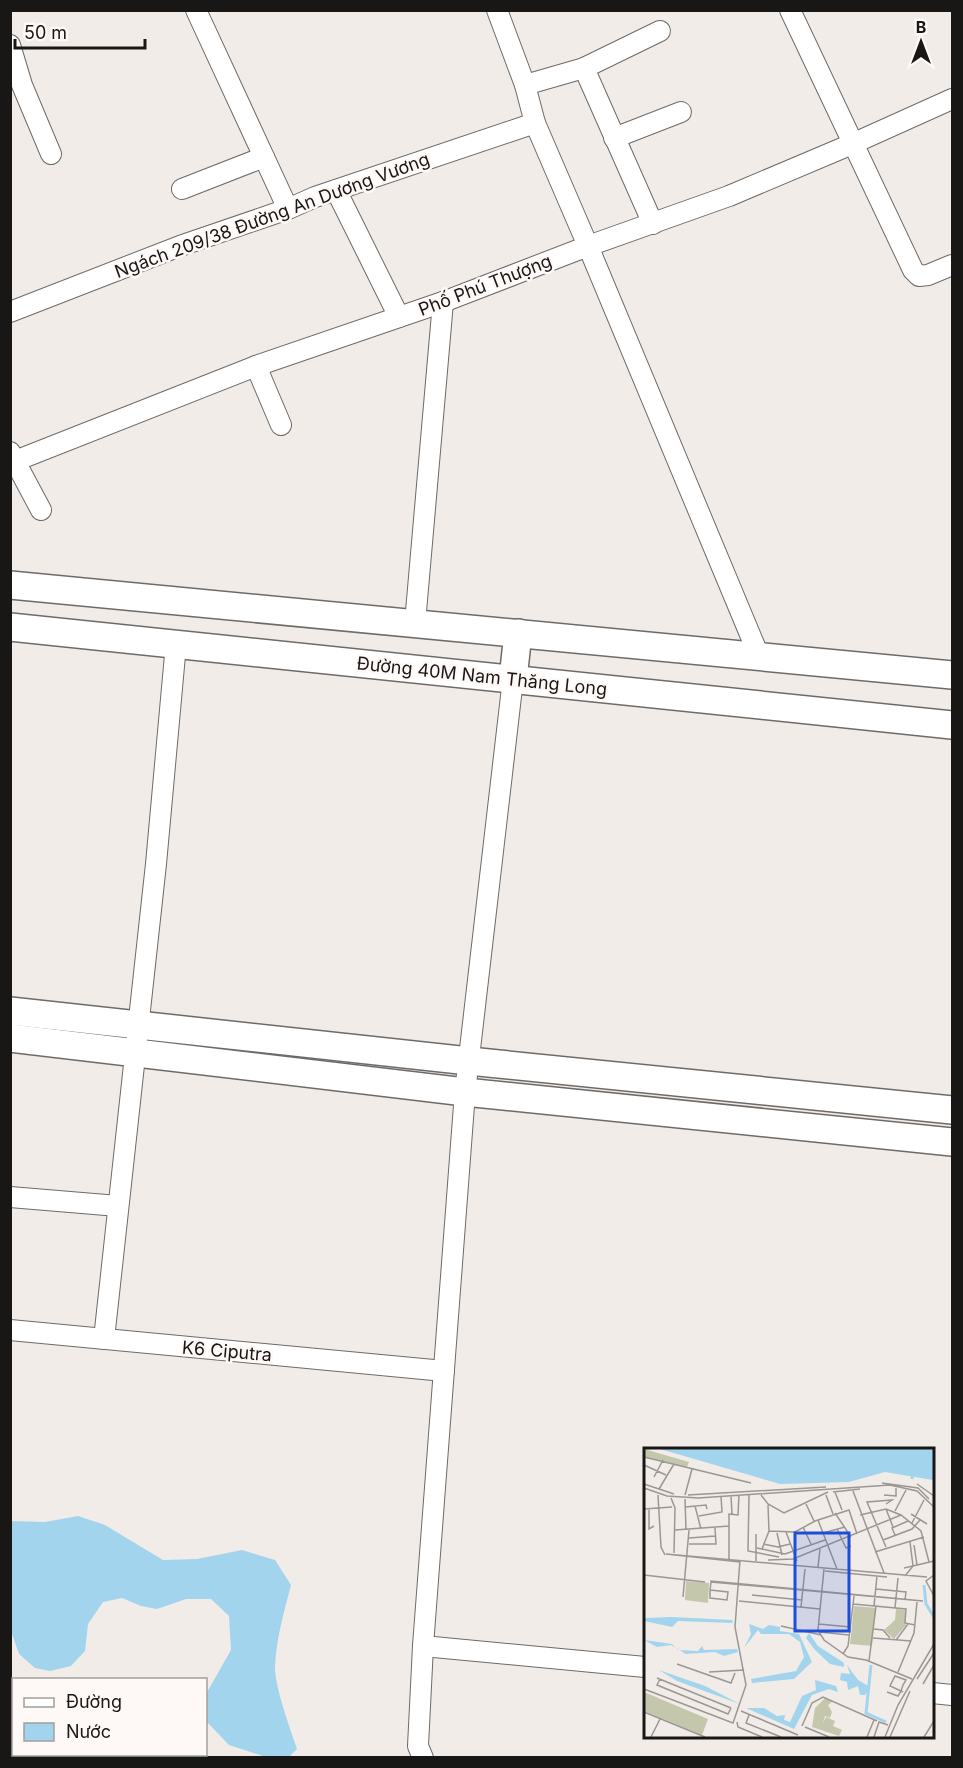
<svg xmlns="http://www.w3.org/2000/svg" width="963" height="1768" font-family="Inter,sans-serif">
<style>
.water{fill:#a2d4ed}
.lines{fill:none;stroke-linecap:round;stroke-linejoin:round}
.street-casing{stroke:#6e6a67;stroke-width:22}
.secondary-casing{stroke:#6e6a67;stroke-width:30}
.street{stroke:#fff;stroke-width:20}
.secondary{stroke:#fff;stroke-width:27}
.labels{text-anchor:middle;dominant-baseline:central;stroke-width:5;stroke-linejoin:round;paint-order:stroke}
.street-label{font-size:18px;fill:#191716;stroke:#fef9f6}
.inset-river{fill:none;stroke:#a2d4ed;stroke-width:3}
.inset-road{fill:none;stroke:#9b9794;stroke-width:1.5}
.view{fill:#1d4ed8;fill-opacity:0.15;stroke:#1d4ed8;stroke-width:3}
.inset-edge{fill:none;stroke:#191716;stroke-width:3}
</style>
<rect width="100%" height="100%" fill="#f1ece8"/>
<path class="water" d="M78,1516l27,9 58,35 34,-1 45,-9 33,10 16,25c-7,27 -15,54 -16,82 0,21 15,61 22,82l-8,8 -26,-1 -34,-11 -22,-23 -1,-28 25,-44 -2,-34 -18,-17h-25l-29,10 -16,-3 -19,-8 -19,4 -15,22 -3,27 -14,15 -21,5 -15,-3 -16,-14 -8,-23v-110l34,1z"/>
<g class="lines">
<g class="street-casing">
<g id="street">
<path d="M196,10l92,199"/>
<path d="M497,10l28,75 10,38 53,123 171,410"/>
<path d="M790,10l123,260 6,6 9,-1 24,-10"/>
<path d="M10,45l12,40 29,69"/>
<path d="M584,68l69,156"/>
<path d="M525,85l59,-17 76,-37"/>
<path d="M614,138l67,-26"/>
<path d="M182,189l82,-32"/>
<path d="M336,190l63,127"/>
<path d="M10,312l170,-66 108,-37 27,-12 220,-74"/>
<path d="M256,366l25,59"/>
<path d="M10,452l31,58"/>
<path d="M10,463l246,-97 187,-64 145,-56 141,-50 123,-52 100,-45"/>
<path d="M415,623l28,-321"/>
<path d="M10,1197l108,9"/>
<path d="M10,1330l434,41"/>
<path d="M104,1339l52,-475 20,-220"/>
<path d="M423,1646l222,21"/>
<path d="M932,1693l20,2"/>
<path d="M10,1711l4,1"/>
<path d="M181,1754l8,4"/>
<path d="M423,1758l-5,-12 5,-100 42,-554 48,-413"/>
</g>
</g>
<g class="secondary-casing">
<g id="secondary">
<path d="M10,585l942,90"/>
<path d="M10,627l942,98"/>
<path d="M513,679l5,-46"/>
<path d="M10,1011l459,50 483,49"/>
<path d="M10,1038l455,54 487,50"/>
</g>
</g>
<use href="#street" class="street"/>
<use href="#secondary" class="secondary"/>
</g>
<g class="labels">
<g class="street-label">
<text transform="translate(272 215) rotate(-20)">Ngách 209/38 Đường An Dương Vương</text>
<text transform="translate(485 285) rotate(-21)">Phố Phú Thượng</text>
<text transform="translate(482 676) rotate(6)">Đường 40M Nam Thăng Long</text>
<text transform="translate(227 1351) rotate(5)">K6 Ciputra</text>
</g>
</g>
<g transform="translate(644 1448)">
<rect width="290" height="290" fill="#f1ece8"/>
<path d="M0,1l45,13 -2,5 -43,-10zM42,133l23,2 -1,20 -23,-3zM210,158l22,2 -4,38 -22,-2zM252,161l9,1 1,15 -12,14 -10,-9 11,-10zM0,244l64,27 -6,16 -58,-24zM181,250l8,3 -5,4 4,7 -2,6 -5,-2 -2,7 3,-6 9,4 -2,5 9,4 -3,6 -27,-9 3,-19z" fill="#c4c7ac"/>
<path d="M16,1h273v31l-48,-8 -36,10 -69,2zM28,169l60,3 1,3 -55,-2 -6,6 -28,-6 2,-3zM105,176l14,5 6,-4 11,2v4l19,3 13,28 -18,17 -42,4 -1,-4 45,-8 8,-14 -4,-15 -11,-8h-28l-3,-4 -14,18 7,-14zM165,185l9,13 26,17v4l-14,-3 -15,-14 -9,-12zM0,192l28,4 6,6 20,1 4,-5 2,4 33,-1 1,3 -14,4 -9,-4 -29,2 -15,-9 -14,2zM203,217l11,15 12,7 -5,8h-5l-2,-9 -10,4 -1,-8 -7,-2 1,-7 9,1zM15,222l46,16 35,18 -63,-23zM171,232l21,6 2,6 -9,-3 -17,6 -18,34 -48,-21h18l13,8 8,-1 -1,5 6,2 12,-26 14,-6z" fill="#a2d4ed"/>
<path class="inset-river" d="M268,31l3,-30M280,137l2,19 8,13M227,217l-5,48 20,9"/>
<path class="inset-road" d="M0,9l107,26M0,17l22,10M10,29l9,-17M238,35l36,5 11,11M0,36l30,10M273,36l17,12M0,40l23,8 31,2 192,-13 27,6 17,16M15,41l15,-25M209,43l31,82M189,44l27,-3M191,44l7,18M14,47l3,52 4,8M41,47l7,-26M44,47l138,-8M105,47l-1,56 31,6M117,47l7,9 16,9 44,-21M182,47l7,19M240,47l12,1v-8M87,48l1,18M27,50l4,10 -1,45M41,51l1,31M162,56l8,17M242,56l6,-4 -25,2 19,45M51,58l6,23M41,59l21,-2 1,4M0,61l28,-2M5,61v20l5,-3M242,61l7,18M251,63l11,-21M191,65l16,24M267,66l16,10M216,67l26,-6 15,6 20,16 8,31M55,68l23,-4 -1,-16M174,72l19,49M268,75l12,-23M159,79l8,17M193,81l9,19 5,-2M31,82l54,-4M125,83l26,1 20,-11 34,-11 8,24M142,84l11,29M133,85l5,22M179,85l22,-6M251,87l-3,-7 16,-7M45,90l26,-2M239,92l29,-11 8,-9M45,96h27l-1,-16M119,96l15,3 12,-3M270,97l3,20M113,100l28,6 40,-14M118,101l7,-18 -1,-26M231,104l49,-15M22,106l261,23M22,106l74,8M85,111v-45l9,1 1,-20M124,112l25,-1 108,-44M112,113v-27M174,119l2,-18M260,120l9,-2 -3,-24M180,121l-6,61 6,10 24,17 18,3 46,19M181,123l62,6M0,127l61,7M290,127l-8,6 8,15M261,128l8,-10 21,-5M232,141l30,3 -1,8M66,142l18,2 -1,8 -17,-2v-8l1,-8v-1l212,20 -212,-19M108,147l50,5M39,149l6,-67M95,153l81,8M209,156l53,5 -1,14 10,2M230,158l3,-30M157,159l4,-38M251,160l3,-30M175,176l31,3M137,178l40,9M230,181l9,1 7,8M175,184l30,3M229,190l38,3M252,192l12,-16M199,206l5,-8 6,-50M225,213l7,-55M33,216l54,19 4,-10M65,224l35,-2M254,224l16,-39 3,-31M13,230l74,30M16,231l-3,6 71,29 3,-6M273,231l17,-26M279,236l11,-19M0,241l89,34 13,-38 -11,-58 5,-67M243,244l11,4 3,-5 2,-6 3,-5 -11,-4 -5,10 11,5 2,1M97,263l57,24M0,264l61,25M105,267l-3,8 35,14M93,274l1,5 24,10M158,278l10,-23 11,-6 54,24M161,279l24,10M7,289l9,-18M223,289l7,-17M230,289l5,-15 9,3M241,289l13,-32 36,-61M246,289l20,-46M280,289l10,-16"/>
<path class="view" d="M151,85h54v98h-54z"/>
<rect width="290" height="290" class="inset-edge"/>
</g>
<rect width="963" height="1768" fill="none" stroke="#191716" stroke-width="24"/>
<rect x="12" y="1678" width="195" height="78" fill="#fef9f6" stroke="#a29f9c" stroke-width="1.5"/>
<rect x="24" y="1698" width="30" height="9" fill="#ffffff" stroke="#a29f9c" stroke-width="1.5"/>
<text x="66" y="1708" font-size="18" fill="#191716">Đường</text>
<rect x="24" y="1723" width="30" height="18" fill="#a2d4ed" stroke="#a29f9c" stroke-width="1.5"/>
<text x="66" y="1738" font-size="18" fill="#191716">Nước</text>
<g transform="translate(921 42)" stroke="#fef9f6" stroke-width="4.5" paint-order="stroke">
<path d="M0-4.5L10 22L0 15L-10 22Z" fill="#191716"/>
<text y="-9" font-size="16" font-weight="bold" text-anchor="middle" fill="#191716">B</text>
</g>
<path d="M15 39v9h130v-9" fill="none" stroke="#191716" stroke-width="3"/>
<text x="24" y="39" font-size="18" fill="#191716" stroke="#fef9f6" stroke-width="4.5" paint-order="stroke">50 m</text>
</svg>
